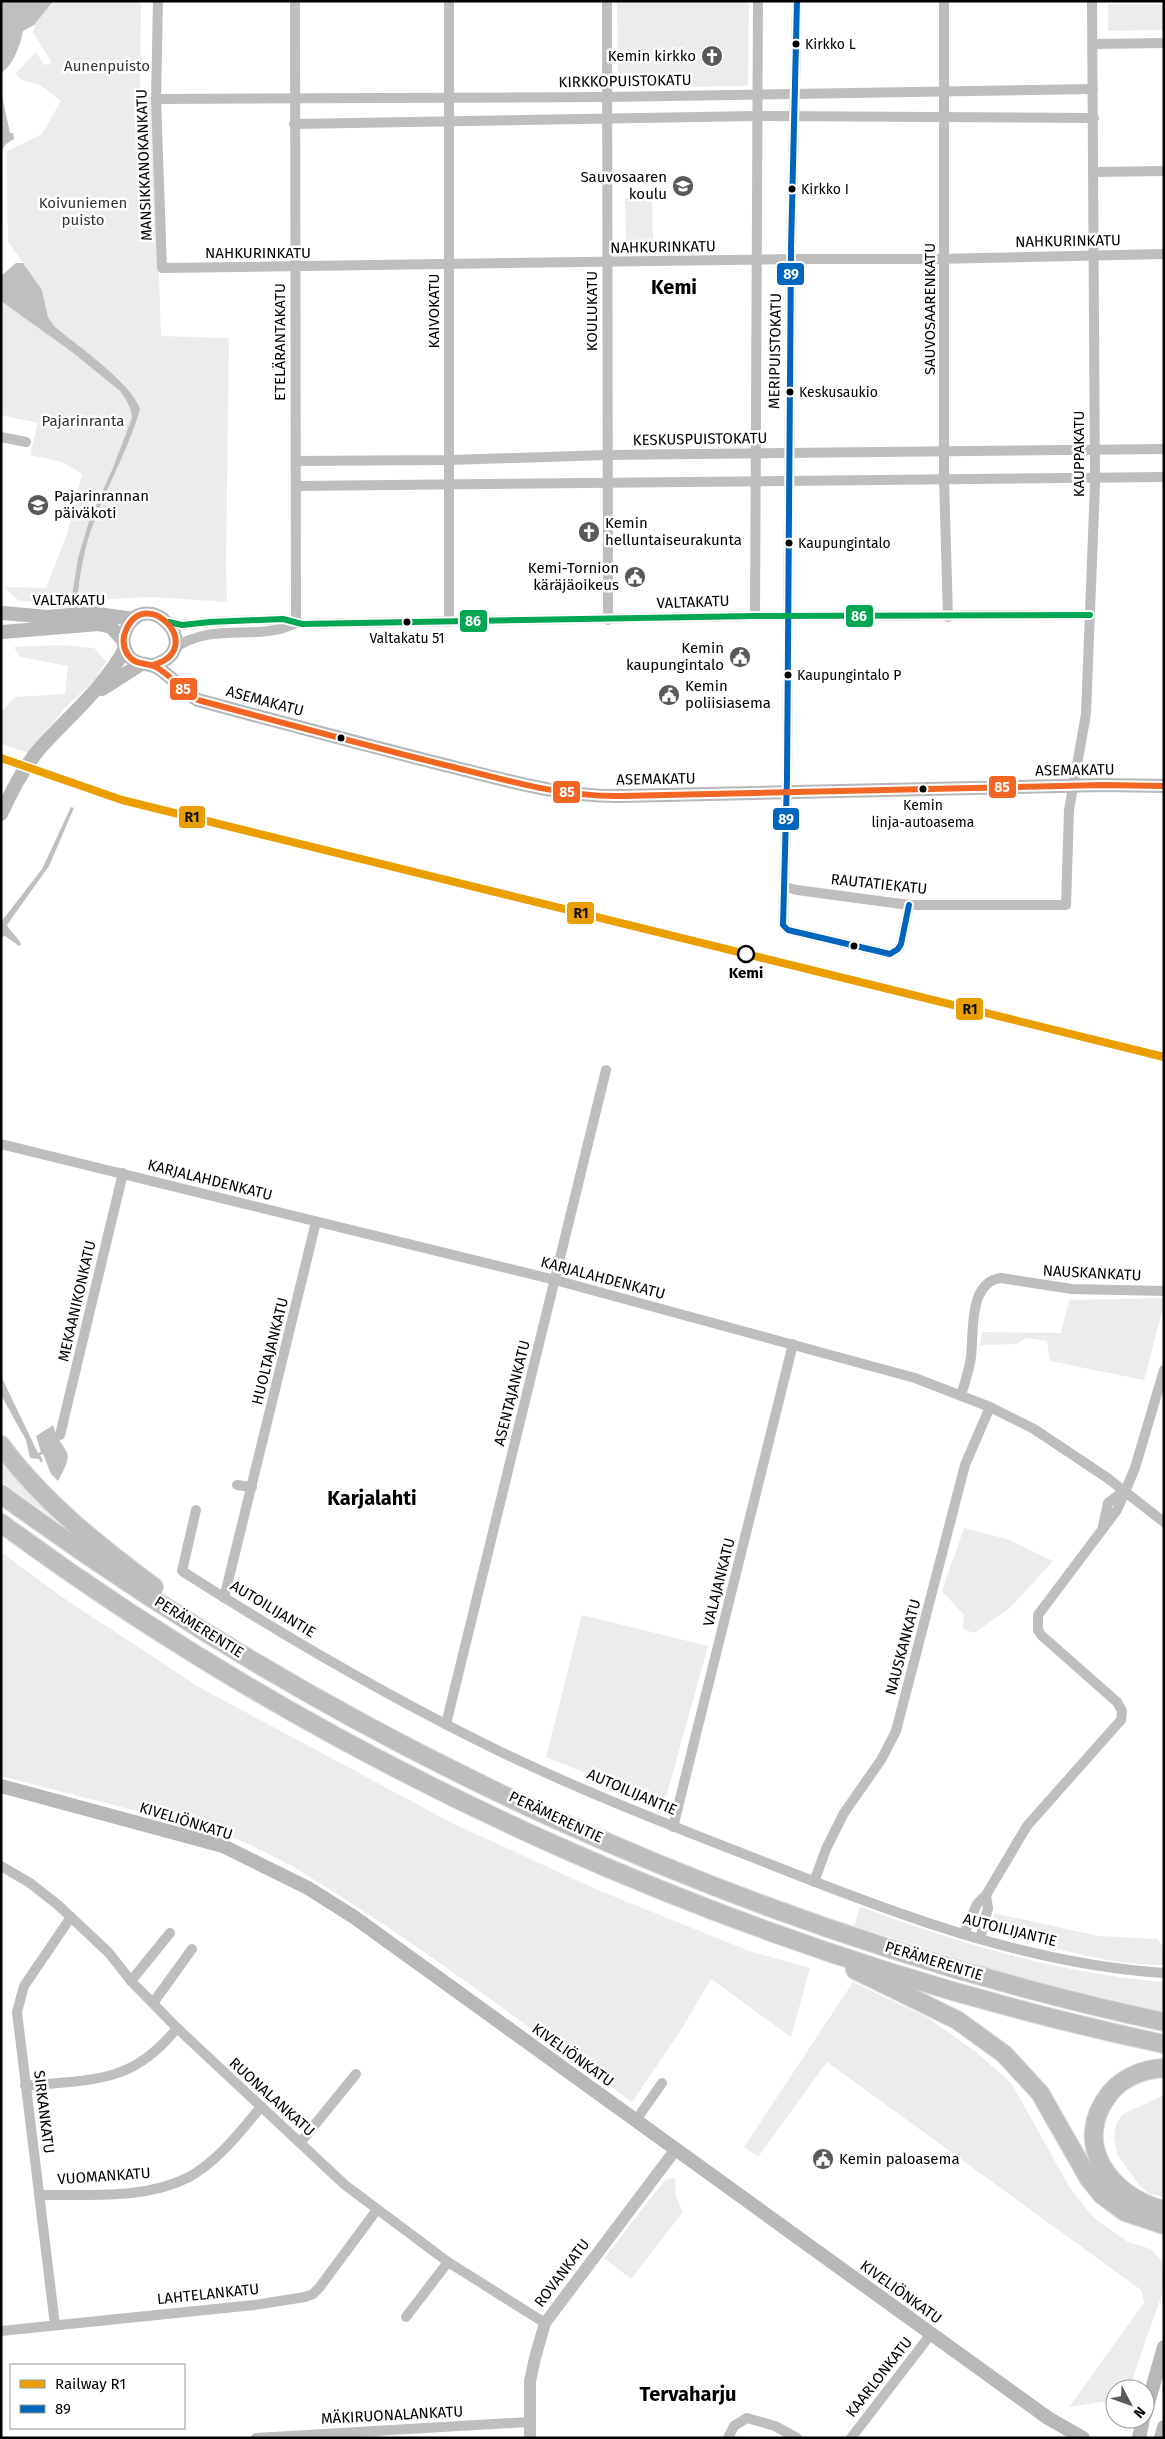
<svg xmlns="http://www.w3.org/2000/svg" width="1165" height="2439" font-family="'Fira Sans',sans-serif">
<style>
.green{fill:#ececec}
.water{fill:#bfbfbf}
.lines{fill:none;stroke-linecap:round;stroke-linejoin:round}
.motorway-casing{stroke:#dbdbdb;stroke-width:20}
.minor{stroke:#bebebe;stroke-width:10}
.tertiary{stroke:#bebebe;stroke-width:12}
.secondary{stroke:#b8b8b8;stroke-width:14}
.motorway{stroke:#bebebe;stroke-width:18}
.bus-1-casing{stroke:#fff;stroke-width:10}
.bus-2-casing{stroke:#fff;stroke-width:10}
.bus-3-casing{stroke:#fff;stroke-width:10}
.bus-1{stroke:#0065bd;stroke-width:6}
.bus-2{stroke:#00a651;stroke-width:6}
.bus-3{stroke:#f26522;stroke-width:6}
.rail-1-casing{stroke:#fff;stroke-width:11}
.rail-1{stroke:#eb9e00;stroke-width:8}
.bus-dot{fill:#000;stroke:#fff;stroke-width:2}
.stop-dot{fill:#fff;stroke:#000;stroke-width:2.5}
.labels{text-anchor:middle;dominant-baseline:central;stroke-width:5;stroke-linejoin:round;paint-order:stroke}
.bus-label{font-size:14px;fill:#000;stroke:#fff;text-anchor:start}
.poi-label{font-size:15px;fill:#000;stroke:#fff;text-anchor:end}
.park-label{font-size:15px;fill:#333;stroke:#fff}
.street-label{font-size:15px;fill:#000;stroke:#fff}
.stop-label{font-size:15px;font-weight:bold;fill:#000;stroke:#fff}
.district-label{font-size:20px;font-weight:bold;fill:#000;stroke:#fff}
.line-badge{stroke:#fff;stroke-width:2}
.badge-label{font-size:14px;text-anchor:middle;font-weight:bold;fill:#fff}
.pale-badge-label{font-size:14px;text-anchor:middle;font-weight:bold;fill:#111}
</style>
<rect width="100%" height="100%" fill="#fff"/>
<g class="green">
<path d="M53,1h88l-1,96h13l8,239 68,2 -3,230 1,34 -75,-5 -75,4 5,-38 11,-40 44,-105 -14,-35 -69,-57 -6,-9 -6,-27 -34,-48 -1,-91 35,-17 19,-33 -21,-16 -18,-5 -7,-6 21,-22 8,13 8,-2 -19,-31 4,-14z"/>
<path d="M617,1h132l-1,85 -130,2z"/>
<path d="M1108,4h56v26l-56,1z"/>
<path d="M652,197l1,45 -27,1 -1,-45z"/>
<path d="M1,301l71,51 48,39c6,8 11,16 12,27l-20,52 -23,51 -11,37 -7,44 -52,-1 -15,-14 42,1 20,-51 16,-63 -20,-12 -32,-7 8,-32 -37,-8z"/>
<path d="M63,645l31,3 12,13 -10,18 -32,30 -35,44 -28,-9v-32l14,-15 50,-3 3,-28 -48,-9 -6,-10z"/>
<path d="M1162,1298l2,7 -20,75 -94,-19 -3,-20 -21,-3 -9,6 -37,1 2,-13 79,1 8,-33z"/>
<path d="M1,1455l72,78 -72,-52z"/>
<path d="M964,1528l43,11 46,22 -43,47 -36,25 -11,-4 1,-14 -22,-24z"/>
<path d="M1,1552l61,45 137,90 253,136 146,67 151,61 61,17 -19,69 -80,-58 -30,51 -49,72c-82,-59 -163,-120 -246,-176 -54,-36 -107,-72 -168,-94l-217,-56z"/>
<path d="M582,1615l126,31 -44,159 -118,-48z"/>
<path d="M860,1907c100,36 196,66 304,75v30l-160,-39 -150,-47z"/>
<path d="M994,1913l104,23 59,3 7,8v18c-57,0 -112,-18 -167,-32l-4,-11z"/>
<path d="M853,1982l75,36 48,34 36,32 58,104 23,29 35,25 23,7 11,12 2,27 -35,101h-14v11l-46,7 75,-104 -3,-13 -314,-228 -69,95 -14,-10z"/>
<path d="M1164,2095v102l-14,-3 -12,-10 -21,-30 -3,-17 2,-13 7,-10z"/>
<path d="M675,2178l1,19 7,15 -52,67 -27,-21 62,-79z"/>
</g>
<g class="water">
<path d="M1,1h52l-19,24 -11,6c-2,12 -10,35 -21,41z"/>
<path d="M1,91l9,42h3l1,6 -8,5 -5,7z"/>
<path d="M16,263h7l19,27 6,27 6,9c22,19 77,56 86,83 -11,39 -32,75 -46,113 -10,26 -14,52 -17,79l-6,1 7,-44 11,-37 23,-51 20,-52c-1,-11 -6,-19 -12,-27l-48,-39 -71,-51v-25z"/>
<path d="M71,807l3,1 -25,58 -42,59c3,7 12,13 14,19l-2,2 -14,-10 -4,1v-15l41,-53z"/>
<path d="M1,1376l37,77 3,-1 -5,-16 17,-11c10,32 25,21 5,56l-7,-7 -8,-20 -3,1 3,5 -2,3 -2,-4 -9,-1 -4,-18 -25,-45z"/>
</g>
<g class="lines">
<g class="motorway-casing">
<g id="motorway">
<path d="M1,1445c41,56 98,101 153,142"/>
<path d="M1,1494c344,253 746,438 1163,528"/>
<path d="M1,1523c342,252 748,433 1163,521"/>
<path d="M855,1970l102,50 47,34 36,39 49,86 13,16 23,17 39,13"/>
<path d="M1164,2068c-20,1 -41,9 -54,25 -40,50 0,104 54,117"/>
</g>
</g>
<g class="minor">
<path d="M158,1l-2,98 6,169 629,-9h144l229,-5"/>
<path d="M295,1l1,622"/>
<path d="M607,1l1,619"/>
<path d="M797,1l-6,247 -4,530 -4,147 5,5 102,24 8,-5 3,-5 8,-39"/>
<path d="M944,1v477l4,139"/>
<path d="M1093,44l71,-1"/>
<path d="M156,99l450,-2 487,-8"/>
<path d="M294,124l463,-8 337,2"/>
<path d="M1094,172l70,-1"/>
<path d="M1,437l25,5"/>
<path d="M296,461l153,-1 158,-5 557,-6"/>
<path d="M296,486l868,-9"/>
<path d="M755,616l3,-615"/>
<path d="M169,622l13,3 28,-3 73,-3 19,5 453,-8 335,-1"/>
<path d="M449,622v-621"/>
<path d="M173,649c42,-29 83,-6 123,-26"/>
<path d="M785,887l12,3 112,15h157l3,-95 17,-96 9,-230 -3,-483"/>
<path d="M1,1144l554,136 360,98 75,29 44,22 72,48 58,45"/>
<path d="M961,1395c4,-12 8,-25 10,-38 3,-24 -3,-75 30,-79l71,11 92,2"/>
<path d="M60,1435l63,-262"/>
<path d="M237,1485l15,2"/>
<path d="M196,1510l-14,61c102,65 208,127 317,180 89,43 181,78 273,114 126,50 255,99 392,108"/>
<path d="M1103,1526l5,-23 16,-12"/>
<path d="M224,1598l92,-376"/>
<path d="M446,1724l160,-654"/>
<path d="M673,1827l120,-483"/>
<path d="M1,1866l29,17 28,22 51,48 22,28 46,47 168,157 103,77 97,61"/>
<path d="M814,1882l12,-33 18,-36 37,-53 15,-29 69,-266 25,-58"/>
<path d="M964,1934l13,-30 9,-9 41,-69 94,-106 1,-9 -5,-9 -76,-67 -3,-5v-15l79,-105 18,-42 29,-98"/>
<path d="M980,1939l8,-31 -2,-13"/>
<path d="M131,1981l39,-48"/>
<path d="M153,2003l39,-54"/>
<path d="M25,2086c66,-7 107,-1 152,-58"/>
<path d="M636,2120l26,-37"/>
<path d="M300,2143l56,-69"/>
<path d="M39,2195c49,-1 106,5 150,-18 28,-15 51,-45 71,-69"/>
<path d="M406,2317l42,-55"/>
<path d="M55,2325l-38,-313 7,-26 47,-69"/>
<path d="M1,2331l253,-26 51,-8 8,-3 6,-6 57,-77"/>
<path d="M256,2438l273,-16"/>
<path d="M728,2438l6,-12 13,-8 28,8 22,12"/>
<path d="M851,2438l80,-104"/>
</g>
<path class="tertiary" d="M530,2438v-57l5,-23 10,-35 131,-174"/>
<g class="secondary">
<path d="M3,613l45,4 42,-4 44,6"/>
<path d="M2,632l97,-8 12,3 12,13"/>
<path d="M153,665c56,-16 -7,-82 -27,-35 -4,8 -3,18 2,25 8,11 18,7 28,12 16,9 26,24 42,33 85,23 170,46 255,67 56,14 110,30 168,29l482,-11 61,1"/>
<path d="M102,689l39,-25"/>
<path d="M1,814c11,-24 24,-50 42,-69 29,-32 61,-58 82,-96"/>
<path d="M1,1786l222,60 85,42 46,29 694,501 35,20"/>
<path d="M1145,2414l19,-67"/>
<path d="M1139,2438l4,-19"/>
<path d="M1161,2438l3,-11"/>
</g>
<use href="#motorway" class="motorway"/>
<g class="bus-1-casing">
<path id="bus-1" d="M797,1l-6,247 -4,530 -4,147 5,5 102,24 8,-5 3,-5 8,-39"/>
</g>
<g class="bus-2-casing">
<path id="bus-2" d="M169,622l13,3 28,-3 73,-3 19,5 453,-8 335,-1"/>
</g>
<g class="bus-3-casing">
<path id="bus-3" d="M153,665c56,-16 -7,-82 -27,-35 -4,8 -3,18 2,25 8,11 18,7 28,12 16,9 26,24 42,33 85,23 170,46 255,67 56,14 110,30 168,29l482,-11 61,1"/>
</g>
<use href="#bus-1" class="bus-1"/>
<use href="#bus-2" class="bus-2"/>
<use href="#bus-3" class="bus-3"/>
<g class="rail-1-casing">
<path id="rail-1" d="M1,758l121,42 1042,257"/>
</g>
<use href="#rail-1" class="rail-1"/>
</g>
<defs>
<g id="church-disc" transform="scale(1.125)"><circle r="9.5" fill="#595959" stroke="#fff"/><path d="M-1.2-6h2.4v3.5h3.3v2.4h-3.3V6h-2.4V-.1h-3.3v-2.4h3.3Z" fill="#fff"/></g>
<g id="school-disc" transform="scale(1.125)"><circle r="9.5" fill="#595959" stroke="#fff"/><path d="M0-5L7-2L0 1L-7-2ZM-4 1L0 2.5L4 1V4Q0 6-4 4Z" fill="#fff"/></g>
<g id="civic-disc" transform="scale(1.125)"><circle r="9.5" fill="#595959" stroke="#fff"/><path d="M-.6-6.5H3V-4.5H.6V-3L4-1V1h2V6H-6V1h2V-1L-.6-3ZM-1.2 2.5V6h2.4V2.5Z" fill="#fff"/></g>
</defs>
<g fill-rule="evenodd">
<use href="#church-disc" x="712" y="56"/>
<use href="#school-disc" x="683" y="186"/>
<use href="#school-disc" x="38" y="505"/>
<use href="#church-disc" x="589" y="532"/>
<use href="#civic-disc" x="635" y="577"/>
<use href="#civic-disc" x="740" y="657"/>
<use href="#civic-disc" x="669" y="695"/>
<use href="#civic-disc" x="823" y="2159"/>
</g>
<g class="bus-dot">
<circle cx="796" cy="44" r="4.5"/>
<circle cx="792" cy="189" r="4.5"/>
<circle cx="790" cy="392" r="4.5"/>
<circle cx="789" cy="543" r="4.5"/>
<circle cx="407" cy="622" r="4.5"/>
<circle cx="788" cy="675" r="4.5"/>
<circle cx="341" cy="738" r="4.5"/>
<circle cx="923" cy="789" r="4.5"/>
<circle cx="854" cy="946" r="4.5"/>
</g>
<circle class="stop-dot" cx="746" cy="954" r="8"/>
<g class="labels">
<g class="bus-label">
<text x="805" y="44">Kirkko L</text>
<text x="801" y="189">Kirkko I</text>
<text x="799" y="392">Keskusaukio</text>
<text x="798" y="543">Kaupungintalo</text>
<text x="407" y="638" text-anchor="middle">Valtakatu 51</text>
<text x="797" y="675">Kaupungintalo P</text>
<text x="923" y="805" text-anchor="middle">Kemin<tspan x="923" dy="17">linja-autoasema</tspan></text>
</g>
<g class="poi-label">
<text x="696" y="56">Kemin kirkko</text>
<text x="667" y="177">Sauvosaaren<tspan x="667" dy="17">koulu</tspan></text>
<text x="54" y="496" text-anchor="start">Pajarinrannan<tspan x="54" dy="17">päiväkoti</tspan></text>
<text x="605" y="523" text-anchor="start">Kemin<tspan x="605" dy="17">helluntaiseurakunta</tspan></text>
<text x="619" y="568">Kemi-Tornion<tspan x="619" dy="17">käräjäoikeus</tspan></text>
<text x="724" y="648">Kemin<tspan x="724" dy="17">kaupungintalo</tspan></text>
<text x="685" y="686" text-anchor="start">Kemin<tspan x="685" dy="17">poliisiasema</tspan></text>
<text x="839" y="2159" text-anchor="start">Kemin paloasema</text>
</g>
<g class="park-label">
<text x="107" y="66">Aunenpuisto</text>
<text x="83" y="203">Koivuniemen<tspan x="83" dy="17">puisto</tspan></text>
<text x="83" y="421">Pajarinranta</text>
</g>
<g class="street-label">
<text transform="translate(625 81) rotate(-1)">KIRKKOPUISTOKATU</text>
<text transform="translate(144 165) rotate(-92)">MANSIKKANOKANKATU</text>
<text transform="translate(1068 241) rotate(-1)">NAHKURINKATU</text>
<text transform="translate(663 247) rotate(-1)">NAHKURINKATU</text>
<text x="258" y="253">NAHKURINKATU</text>
<text transform="translate(930 309) rotate(-90)">SAUVOSAARENKATU</text>
<text transform="translate(434 311) rotate(-90)">KAIVOKATU</text>
<text transform="translate(592 311) rotate(-90)">KOULUKATU</text>
<text transform="translate(280 342) rotate(-90)">ETELÄRANTAKATU</text>
<text transform="translate(775 351) rotate(-89)">MERIPUISTOKATU</text>
<text transform="translate(700 439) rotate(-1)">KESKUSPUISTOKATU</text>
<text transform="translate(1079 454) rotate(-90)">KAUPPAKATU</text>
<text x="69" y="600">VALTAKATU</text>
<text transform="translate(693 602) rotate(-2)">VALTAKATU</text>
<text transform="translate(265 701) rotate(15)">ASEMAKATU</text>
<text transform="translate(1075 770) rotate(-1)">ASEMAKATU</text>
<text transform="translate(656 779) rotate(-1)">ASEMAKATU</text>
<text transform="translate(879 884) rotate(6)">RAUTATIEKATU</text>
<text transform="translate(210 1180) rotate(14)">KARJALAHDENKATU</text>
<text transform="translate(1092 1273) rotate(3)">NAUSKANKATU</text>
<text transform="translate(603 1278) rotate(15)">KARJALAHDENKATU</text>
<text transform="translate(77 1301) rotate(-77)">MEKAANIKONKATU</text>
<text transform="translate(270 1351) rotate(-76)">HUOLTAJANKATU</text>
<text transform="translate(512 1393) rotate(-76)">ASENTAJANKATU</text>
<text transform="translate(719 1582) rotate(-76)">VALAJANKATU</text>
<text transform="translate(273 1609) rotate(31)">AUTOILIJANTIE</text>
<text transform="translate(199 1627) rotate(32)">PERÄMERENTIE</text>
<text transform="translate(903 1647) rotate(-75)">NAUSKANKATU</text>
<text transform="translate(632 1792) rotate(23)">AUTOILIJANTIE</text>
<text transform="translate(556 1817) rotate(25)">PERÄMERENTIE</text>
<text transform="translate(186 1821) rotate(17)">KIVELIÖNKATU</text>
<text transform="translate(1010 1930) rotate(14)">AUTOILIJANTIE</text>
<text transform="translate(934 1961) rotate(17)">PERÄMERENTIE</text>
<text transform="translate(573 2055) rotate(36)">KIVELIÖNKATU</text>
<text transform="translate(272 2097) rotate(42)">RUONALANKATU</text>
<text transform="translate(44 2112) rotate(83)">SIRKANKATU</text>
<text transform="translate(104 2176) rotate(-4)">VUOMANKATU</text>
<text transform="translate(562 2273) rotate(-53)">ROVANKATU</text>
<text transform="translate(901 2292) rotate(36)">KIVELIÖNKATU</text>
<text transform="translate(208 2294) rotate(-6)">LAHTELANKATU</text>
<text transform="translate(879 2377) rotate(-52)">KAARLONKATU</text>
<text transform="translate(392 2415) rotate(-3)">MÄKIRUONALANKATU</text>
</g>
<g class="stop-label">
<text x="746" y="973">Kemi</text>
</g>
<g class="district-label">
<text x="674" y="287">Kemi</text>
<text x="372" y="1498">Karjalahti</text>
<text x="688" y="2394">Tervaharju</text>
</g>
</g>
<g class="line-badge">
<rect x="776" y="262" width="29" height="24" rx="5" fill="#0065bd"/>
<rect x="845" y="604" width="29" height="24" rx="5" fill="#00a651"/>
<rect x="459" y="609" width="29" height="24" rx="5" fill="#00a651"/>
<rect x="169" y="677" width="29" height="24" rx="5" fill="#f26522"/>
<rect x="988" y="775" width="29" height="24" rx="5" fill="#f26522"/>
<rect x="552" y="780" width="29" height="24" rx="5" fill="#f26522"/>
<rect x="178" y="805" width="28" height="24" rx="5" fill="#eb9e00"/>
<rect x="772" y="807" width="28" height="24" rx="5" fill="#0065bd"/>
<rect x="566" y="901" width="29" height="24" rx="5" fill="#eb9e00"/>
<rect x="955" y="997" width="29" height="24" rx="5" fill="#eb9e00"/>
</g>
<g class="badge-label">
<text x="791" y="279">89</text>
<text x="859" y="621">86</text>
<text x="473" y="626">86</text>
<text x="183" y="694">85</text>
<text x="1002" y="792">85</text>
<text x="567" y="797">85</text>
<text x="786" y="824">89</text>
</g>
<g class="pale-badge-label">
<text x="192" y="822">R1</text>
<text x="581" y="918">R1</text>
<text x="970" y="1014">R1</text>
</g>
<rect width="1165" height="2439" fill="none" stroke="#000000" stroke-width="5"/>
<rect x="10" y="2364" width="175" height="65" fill="#ffffff" stroke="#999999"/>
<rect x="20" y="2380" width="25" height="8" fill="#eb9e00" stroke="#999999"/>
<text x="55" y="2389" font-size="15" fill="#000000">Railway R1</text>
<rect x="20" y="2405" width="25" height="8" fill="#0065bd" stroke="#999999"/>
<text x="55" y="2414" font-size="15" fill="#000000">89</text>
<g transform="translate(1130 2404) rotate(131)"><circle r="24" fill="#ffffff" stroke="#999999"/>
<path d="M0-4L9 19L0 12L-9 19Z" fill="#595959"/>
<text y="-8" font-size="14" font-weight="bold" text-anchor="middle" fill="#000000">N</text>
</g>
</svg>
